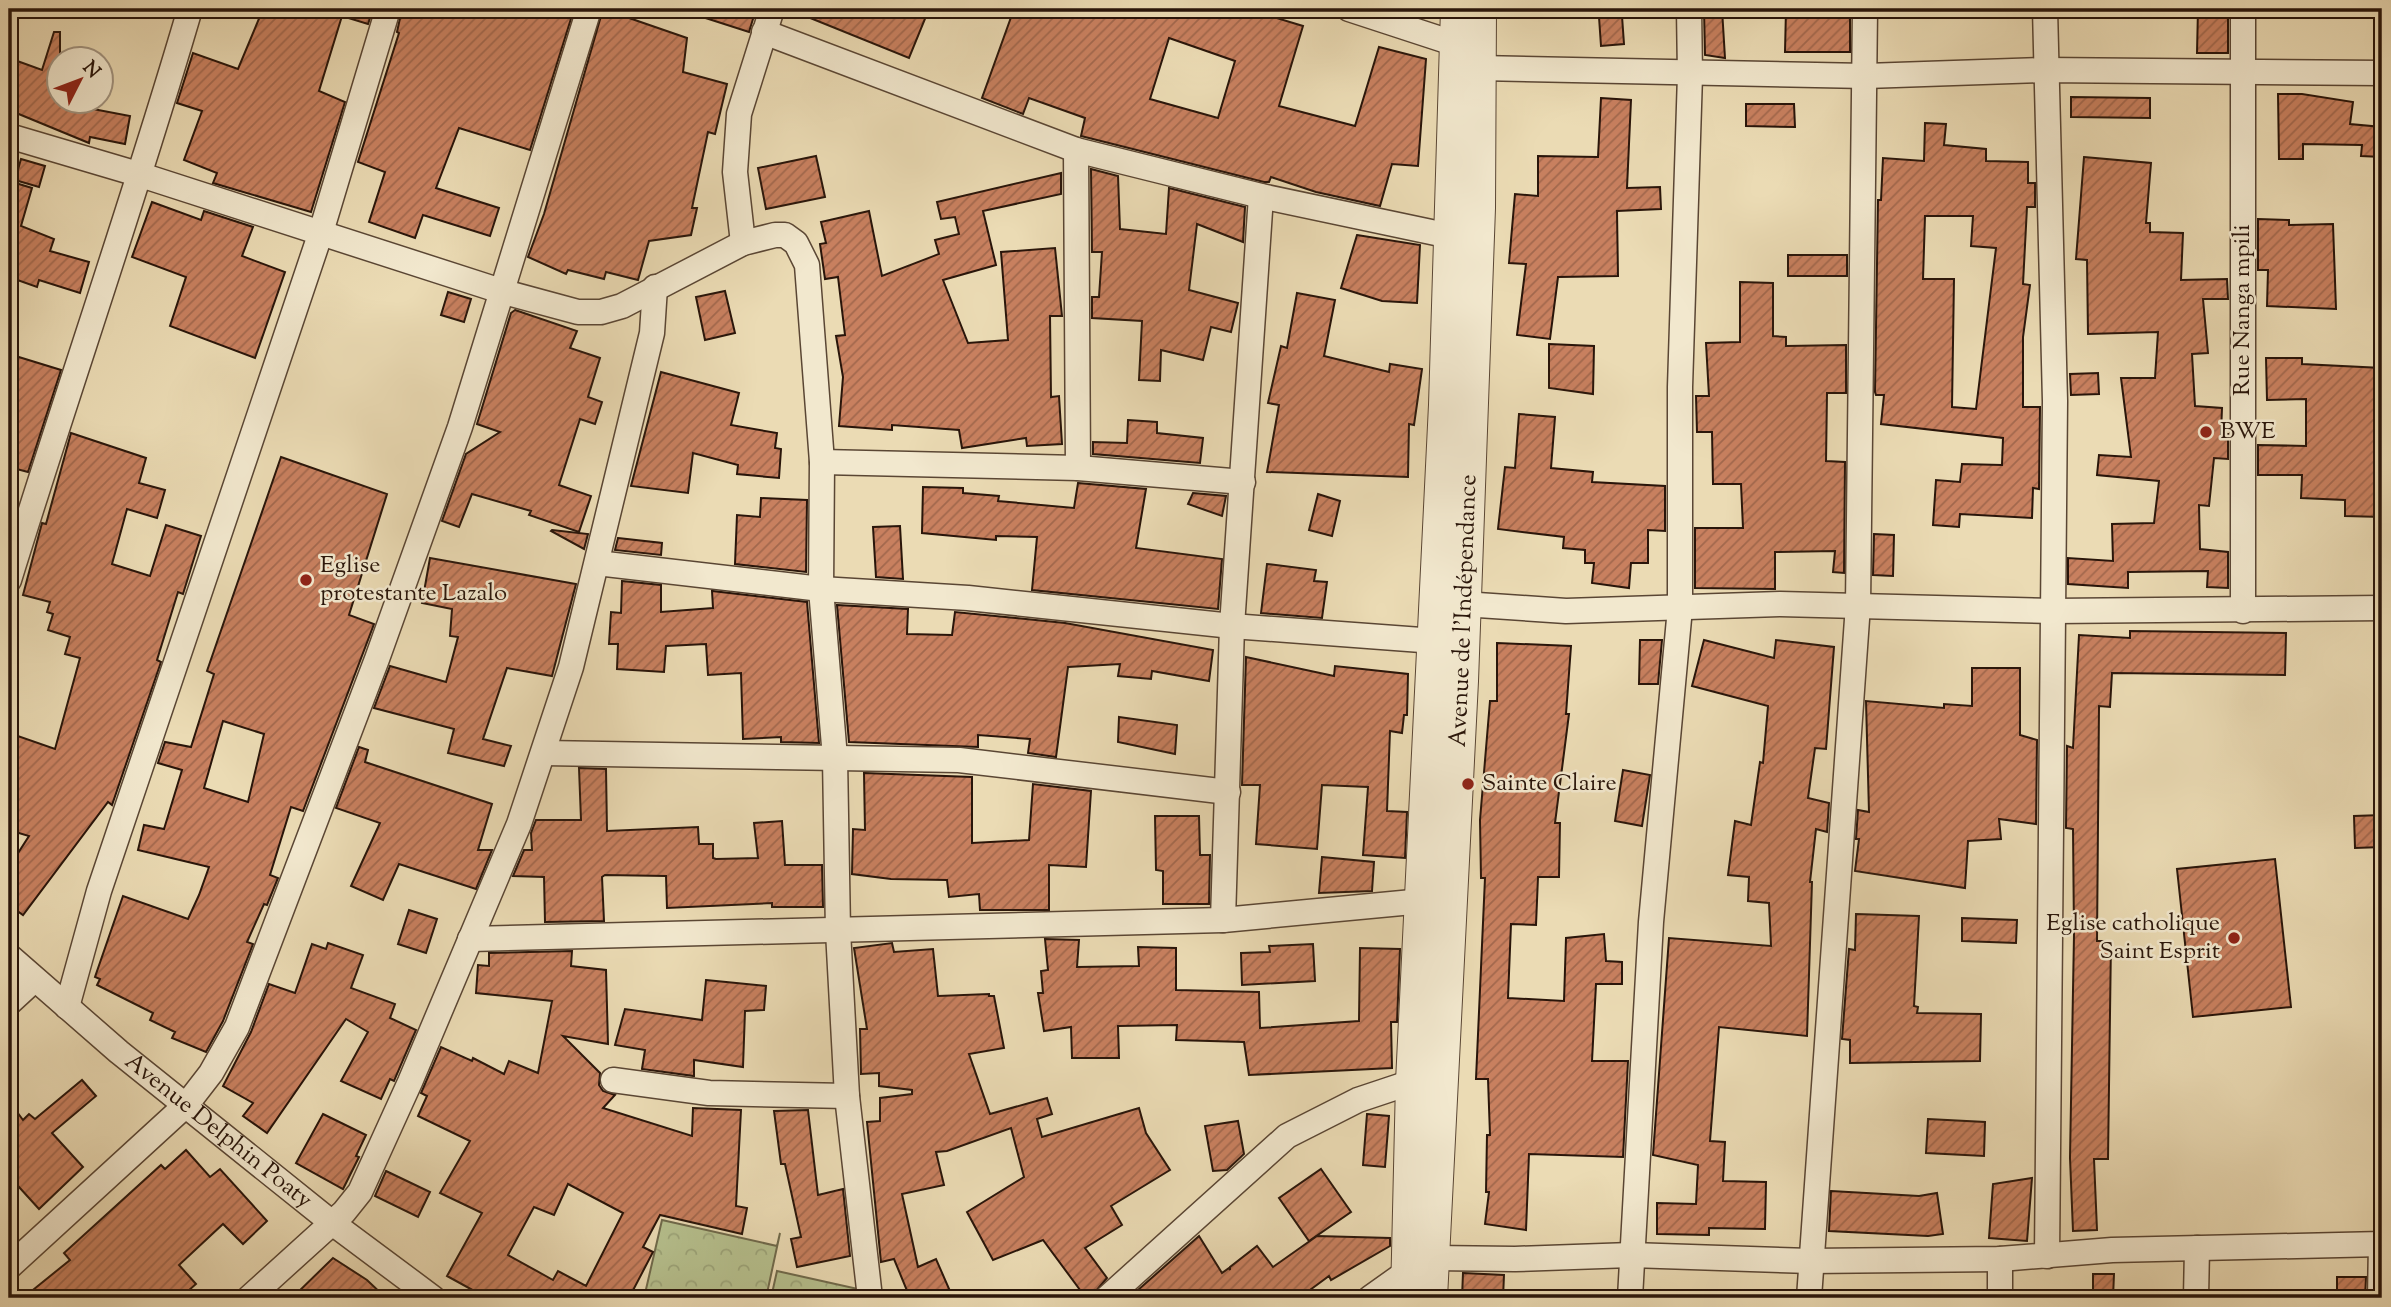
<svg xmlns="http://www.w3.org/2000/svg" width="2391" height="1307" font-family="'Sorts Mill Goudy',serif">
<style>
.forest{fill:url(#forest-crowns);stroke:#706a4c;stroke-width:2}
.building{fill:url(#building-hatch);stroke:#29150a;stroke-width:2;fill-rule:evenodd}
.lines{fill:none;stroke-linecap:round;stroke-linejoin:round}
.minor-casing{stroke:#5a4634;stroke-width:27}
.tertiary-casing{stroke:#5a4634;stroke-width:34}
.minor{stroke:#f2e8ce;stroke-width:24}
.tertiary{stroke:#f2e8ce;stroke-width:32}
.poi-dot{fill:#8f2418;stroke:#f2e8ce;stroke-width:2.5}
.labels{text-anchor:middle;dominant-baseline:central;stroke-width:5;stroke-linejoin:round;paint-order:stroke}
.street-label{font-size:24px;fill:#29150a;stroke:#f2e8ce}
.poi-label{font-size:24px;fill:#29150a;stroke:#f2e8ce;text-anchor:start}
</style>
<defs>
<pattern id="forest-crowns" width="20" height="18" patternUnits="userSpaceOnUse" patternTransform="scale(1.75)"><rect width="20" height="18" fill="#b6c08e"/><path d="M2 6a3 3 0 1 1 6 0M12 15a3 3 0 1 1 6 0" fill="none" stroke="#9ca479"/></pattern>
<pattern id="building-hatch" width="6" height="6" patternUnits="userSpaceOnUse" patternTransform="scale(1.75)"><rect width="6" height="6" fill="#c8805f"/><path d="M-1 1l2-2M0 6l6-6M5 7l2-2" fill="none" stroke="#a2684d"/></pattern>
</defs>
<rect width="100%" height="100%" fill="#ebdbb4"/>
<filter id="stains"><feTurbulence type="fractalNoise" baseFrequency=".00286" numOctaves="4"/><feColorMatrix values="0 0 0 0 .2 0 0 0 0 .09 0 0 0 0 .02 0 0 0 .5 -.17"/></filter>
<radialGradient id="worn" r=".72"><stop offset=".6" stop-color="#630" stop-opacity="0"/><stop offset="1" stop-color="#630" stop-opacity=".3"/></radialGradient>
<g class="forest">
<path d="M662,1220l115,26 3,-13 -14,65h-122z"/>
<path d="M777,1271l99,22 -1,5h-104z"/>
</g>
<g class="building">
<path d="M263,9h110l-5,15 -26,-8 -23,75 26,11 -34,110 -98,-29 4,-10 -33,-13 18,-49 -25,-8 16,-50 45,16z"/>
<path d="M402,9h172l-44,141 -71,-22 -23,60 63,20 -9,28 -67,-21 -8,23 -46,-16 16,-50 -27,-10 41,-129 -2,-1z"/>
<path d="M603,9l84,29 -4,34 44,12 -12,50 -7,-2 -16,76h5l-6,27 -42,6 -11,39 -32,-8 -2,7 -36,-9 -2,4 -38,-17 16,-43z"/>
<path d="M691,9h65l-7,23 -59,-19z"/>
<path d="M788,9h141l-20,49z"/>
<path d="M1014,9h233l56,17 -24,80 76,20 24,-79 47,12 -8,107 -26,-2 -12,42 -64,-14 -45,-15 -2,5h-5l-183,-46 4,-18 -56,-20 -6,16 -41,-16zM1169,38l66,23 -17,57 -68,-19z"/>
<path d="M1704,9h18l3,49 -20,-3z"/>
<path d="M1786,9h64v43h-65z"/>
<path d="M2198,9h30v44h-31z"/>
<path d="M1622,16l2,28 -23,2 -2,-29z"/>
<path d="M54,32h6v70h14l-2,3 58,11 -5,28 -35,-7 -1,6 -80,-33v-52l33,12z"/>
<path d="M2278,94h24l51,8 -3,22 32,3v30l-21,-1 1,-11 -59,-1v15h-24z"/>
<path d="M2071,97l79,1v20l-79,-1z"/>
<path d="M1601,98l30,2 -4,88 33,-1 1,22 -44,2 1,65 -60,1 -8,62 -33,-4 9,-71 -17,-1 6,-69 23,2v-40l60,1z"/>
<path d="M1746,104h48l1,23 -49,-1z"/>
<path d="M1925,123l21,1 -2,21 42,4v12l42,1v21h7v24h-8l-4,77 7,1 -7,52v70h17l-1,82 -6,-1 -1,30 -72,-4 -1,13 -26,-2 3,-45 24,2 2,-18 40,1 1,-27 -122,-14 3,-29h-8l-1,-3 3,-192h3l2,-42 41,3zM1925,216h48l-2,30 25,2 -20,161 -24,-2 2,-128h-31z"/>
<path d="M816,156l9,41 -59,12 -8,-41z"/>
<path d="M2084,157l67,6 -5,60h4v9l33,1 -2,47 46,-1 1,20h-25l5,54 -16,1 3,52 27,2 -1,26h7v25l-14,-1 -5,48 -10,-1 1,44 28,3v36l-21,-1 1,-16 -80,1v16l-60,-4v-26l45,3 -1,-37 42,-1 5,-42 -62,-6 2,-20 32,2 -10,-79h34l3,-46 -70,2 -1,-74 -11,-1z"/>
<path d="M21,159l24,7 -6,21 -24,-7z"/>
<path d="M1091,169l27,7 2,53 46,5 3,-46 76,19 -2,35 -46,-18 -8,66 49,13 -7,29 -20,-5 -8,33 -42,-10 -1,31 -21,-1 3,-59 -50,-3v-21h7l3,-45h-10z"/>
<path d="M1061,173v21l-78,17 13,54 -53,15 25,63 40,-3 -7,-88 54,-4 7,68h-12l1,81 8,-1 3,48 -35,2 -1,-8 -64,10 -3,-18 -67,-5v5l-53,-4 4,-49 -7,-41 9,-1 -7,-58 -13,2 -5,-35 6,-1 -5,-21 48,-11 13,65 57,-22 -4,-14 24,-6 -4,-17 -14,2 -4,-17z"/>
<path d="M9,181l23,7 -11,38 33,13 -4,12 39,11 -9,31 -41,-13 -2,7 -28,-10z"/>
<path d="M152,202l49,18 3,-9 49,16 -11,29 43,16 -30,86 -85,-32 16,-49 -54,-20z"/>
<path d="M2258,219l31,1v5l44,-1 3,85 -69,-3 1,-36h-10z"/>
<path d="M1357,235l63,10 -3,58 -35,-2 -41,-13z"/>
<rect x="1788" y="255" width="59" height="21"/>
<path d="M1740,282l33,1v53l13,1v9l60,-1v48h-19l-1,68 19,1 -1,111 -11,-1 2,-21 -60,1v37l-80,-1v-60h48l-2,-44h-28l-1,-52h-15l-1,-36h13l-3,-53 34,-1z"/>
<path d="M725,291l10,42 -30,7 -9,-43z"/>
<path d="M448,292l23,7 -7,23 -23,-7z"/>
<path d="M1297,293l38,7 -11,56 65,16 1,-8 32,5 -8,56 -5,-1 -1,53 -141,-5 12,-67 -11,-2 13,-57 6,2z"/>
<path d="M515,310l62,21 -7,17 30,10 -12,39 14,5 -7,22 -15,-5 -21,66 32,11 -12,36 -50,-17 2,-4 -59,-17 -13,33 -17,-6 24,-67 34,-22 -23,-8 34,-111z"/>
<path d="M1549,344l45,2 -1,48 -44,-6z"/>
<path d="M9,354l52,16 -33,102 -19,-5z"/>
<path d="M2266,358h36v6l80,4v149l-37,-1v-16l-44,-2 1,-23h-44v-30l48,1v-47l-39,1z"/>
<path d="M661,372l78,21 -8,32 46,8 -2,15 6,1 -2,29 -42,-4 1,-9 -45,-12 -5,40 -57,-7z"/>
<path d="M2098,373l1,21 -28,1 -1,-21z"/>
<path d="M1519,414l36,3 -4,51 42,4 -1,10 73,4v45l-17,-1v33h-17l-2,25 -37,-5 2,-20h-9v-13l-22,-2 1,-11 -66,-8 7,-62 10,1z"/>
<path d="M1128,420l29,2v11l46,5 -3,25 -107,-9v-12l34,1z"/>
<path d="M71,433l75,25 -7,25 26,7 -8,28 -30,-9 -15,55 38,12 16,-51 35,11 -18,58 -5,-2 -21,68 4,2 -49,143 -4,-3 -85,113 -14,-10v-38l20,-31 -20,-6 6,-21 -6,-2v-54l6,-18 40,14 25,-91 -15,-4 5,-17 -22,-7 5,-16 -6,-2 3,-10 -27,-7 19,-72 4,1z"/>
<path d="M281,457l106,37 -38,121 25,9 -71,187 -12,-4 -21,68 8,3 -11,27 -3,-1 -17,38 6,2 -30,77 -17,31 -34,-14 3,-6 -25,-12 3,-7 -56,-28 3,-6 -5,-2 28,-81 65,23 11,-24 10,-28 -71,-17 6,-25 20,4 18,-59 -24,-7 7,-21 26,5 23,-73 -7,-3zM223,721l41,13 -16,68 -44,-14z"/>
<path d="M1078,483l68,6 -10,59 86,11 -4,50 -186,-19 5,-53 -41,-1v4l-74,-7 1,-46 40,1v5l36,3 -1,5 76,7z"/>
<path d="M1193,493l33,3 -4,20 -34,-12z"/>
<path d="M1318,494l22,7 -8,35 -23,-6z"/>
<path d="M761,498l46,2 -1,72 -71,-8 2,-49 23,2z"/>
<path d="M900,526l3,53 -27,-2 -3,-50z"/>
<path d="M552,530l36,4 -4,15 -33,-18z"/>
<path d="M1874,534l20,1 -1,41 -20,-1z"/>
<path d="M618,538l44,5 -1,12 -46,-5z"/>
<path d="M430,558l146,26 -24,92 -45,-8 -24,71 28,7 -7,20 -56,-13 6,-24 -80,-21 16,-42 56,16 12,-45 -8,-1 2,-27 -30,-6z"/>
<path d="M1267,564l49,6 -2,11 13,1 -5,36 -61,-5z"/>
<path d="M622,581l39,4v27l52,-4 -1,-17 95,11 12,141 -38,-1v-5l-38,2 -2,-66 -33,2 -2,-31 -40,2 -2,26 -47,-3 1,-25h-9l2,-32 10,1z"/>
<path d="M837,605l71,4 -1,25 45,1 3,-23 110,11 148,27 -4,31 -57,-10 -1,8 -33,-3 2,-12 -52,3 -12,90 -28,-4 2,-14 -52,-4v12l-129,-5z"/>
<path d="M2130,631l156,2 -1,42 -173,-2 -2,34 -11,-1 -2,235h14l-3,218h-14l3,71 -24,1 -3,-73 4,-223 -1,-106 -7,-1 1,-82 6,2 6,-113 51,3z"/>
<path d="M1640,640h22l-4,44h-19z"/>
<path d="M1704,640l70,18 2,-18 58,7 -8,102 -11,-1 -7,50 21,5 -2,29 -11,-3 -6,53h2l-5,154 -88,-9 -9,114 15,1 -2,39 43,1 -1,47 -56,-1v7l-52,-1v-31l39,1 2,-39 -45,-10 16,-217 102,8 -2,-43 -21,-2 1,-24 -21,-2 7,-54 16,4 9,-63 3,1 5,-57 -76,-20z"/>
<path d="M1497,643l74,3 -5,68h3l-14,109h5l-1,54h-21l-2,48 -25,-1 -3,74 56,3 2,-63 38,-4 2,27 16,1v22h-26l-4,77h36l-5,96 -94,-3 -3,76 -41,-6 4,-32h-3l1,-57h3l-2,-56h-12l9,-201h-4l-1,-58 10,-119h7z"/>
<path d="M1246,657l88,19 1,-10 73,8 -1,41h-3l-2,18 -12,-2 -3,80 20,1 -2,46 -42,-3 5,-68 -46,-2 -5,64 -61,-5 4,-59h-18z"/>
<path d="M1972,668h48v67l17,5 -1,84 -37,-5 2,20 -33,2 -3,47 -110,-17 4,-32h-3l2,-29 11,2 -3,-111 78,7v-4l28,2z"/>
<path d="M1119,717l58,8 -2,29 -57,-12z"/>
<path d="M359,747l9,3 -3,12 127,42 -14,46h14l-16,39 -77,-25 -16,36 -32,-14 29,-63 -44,-15z"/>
<path d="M579,768l27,1 1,62 91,-4 1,17h14v14l3,1 42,-1 -4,-35 28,-2 3,44h37l1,42h-51v-4l-105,5 -1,-32 -61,-1 -3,2 2,44 -59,1 -1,-45 -31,-1 11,-26h8l-1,-17 5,-13h45z"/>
<path d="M1623,770l27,5 -8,51 -27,-5z"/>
<path d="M864,773l108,4v66l57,-3 4,-56 58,7 -5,76 -37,-2v45h-69l-1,-16 -30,3 -2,-17 -56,-1 -39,-5 1,-45 12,1z"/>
<path d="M2382,815v32l-27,1 -1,-32z"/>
<path d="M1155,816h44l1,39h10l-1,49h-46v-33l-7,-1z"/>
<path d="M1322,857l52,5 -2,29 -53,2z"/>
<path d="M2275,859l16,148 -98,10 -16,-148z"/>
<path d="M409,910l28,9 -11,34 -28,-9z"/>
<path d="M1856,914l63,2 -5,90 4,1 -1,6 64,1 -1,47 -130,2v-23l-8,-1 7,-90 6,1z"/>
<path d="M1962,918l55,2 -1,23 -54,-2z"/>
<path d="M1045,939l34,1 -2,27 62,-1 -1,-19 38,1v42l83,2 1,36 99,-7 1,-73 40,1 -3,73h-6l1,46 -143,7 -5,-33 -68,-2 1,-15 -59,1 1,32h-47l-1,-31 -27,4 -6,-38h5l-2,-22 7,-1z"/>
<path d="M328,943l35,12 -12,33 44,16 -5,14 26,12 -22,51 -4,-2 -9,20 -40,-18 27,-49 -22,-13 -79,114 -24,-17 10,-13 -30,-17 28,-54 18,-48 26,9 17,-49 14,5z"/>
<path d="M892,943l2,9 39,-3 5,47 51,-2v2h5l10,52 -35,6 21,60 57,-16 5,16 -15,5 5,18 97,-29 7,25 24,37 -59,36 11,19 -37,23 22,30 -17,20h-4l-43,-58 -50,20 -26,-48 57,-35 -13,-49 -64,23 -11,1 8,33 -42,9 16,73 18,-8 17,39h-43l-16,-39 -13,3 -14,-140 13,-1v-23l32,-4v-4l-33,-4v-13l-18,1 -1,-45h7l-13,-81z"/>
<path d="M1313,944l2,37 -73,4 -1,-32 29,-1 -1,-6z"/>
<path d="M572,951l-1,15 35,4 2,74 -45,-8 37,37 -1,12 4,6 12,4 -12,13 89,28 1,-28 48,2 -5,96 11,2 -5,26 -82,-19 -17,32 10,5 -24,46h-142l-40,-22 35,-63 -42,-20 30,-52 -52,-25 9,-20 -6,-3 20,-46 31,14 1,-3 31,16 5,-13 29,12 14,-72 -76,-8 2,-28 11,1v-13zM568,1184l55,29 -37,73 -28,-15 -5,9 -45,-25 26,-48 20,8z"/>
<path d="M706,980l60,6 -2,24 -19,1 -2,56 -49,-7v16l-52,-7 3,-19 -30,-5 10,-36 77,11z"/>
<path d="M82,1080l14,16 -44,37 31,34 -44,42 -30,-33v-75l14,19 6,-6 6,5z"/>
<path d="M808,1110l10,85 25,-6 7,67 -53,11 -6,-28 10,-2 -16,-73h-4l-7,-53z"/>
<path d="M323,1114l43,21 -10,21 3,1 -16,32 -47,-26z"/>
<path d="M1367,1114l22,2 -4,51 -22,-2z"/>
<path d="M1928,1119l57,3 -1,34 -58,-3z"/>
<path d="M1238,1121l6,33 -17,16 -14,1 -8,-45z"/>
<path d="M186,1150l24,27 10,-8 47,52 -24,23 -20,-20 -44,41 17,19 -16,14h-53l-8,-8 -9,8h-87l47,-38 -6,-7 97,-88 4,4z"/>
<path d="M1321,1169l30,43 -42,29 -30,-43z"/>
<path d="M386,1171l44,21 -12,25 -43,-21z"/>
<path d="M2032,1178l-5,63 -38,-3 4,-54z"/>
<path d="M1831,1191l88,5 18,-3 6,41 -15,2 -99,-5z"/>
<path d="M1199,1236l23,37 7,-5 1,2v-3l27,-21 16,21 44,-31 73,2v8l-59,34 -2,-4 -30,22h-170z"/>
<path d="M333,1258l34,22 19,18h-94z"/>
<path d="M1463,1273l41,2 -1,23h-41z"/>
<path d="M2093,1274h21l-1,24h-20z"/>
<path d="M2337,1277h29l-1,21h-28z"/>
</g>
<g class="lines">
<g class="minor-casing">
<g id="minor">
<path d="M1349,9l107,35"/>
<path d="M2045,9l10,392 -8,855"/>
<path d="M2243,9v602"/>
<path d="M764,32l312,118 185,46 189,40"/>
<path d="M1479,68l387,8 178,-6 338,3"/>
<path d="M9,136l132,39 363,117 74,20h23l21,-6 121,-63 32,-8h10l11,8 11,22 15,197 -1,127 14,169 3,173 9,165 23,202"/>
<path d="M1076,150l2,318"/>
<path d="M743,243l-8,-71 4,-58 33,-105"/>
<path d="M822,462l256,6 165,14"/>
<path d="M597,563l224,26 147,9 264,28 203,15"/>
<path d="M9,580c59,-191 125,-379 181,-571"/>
<path d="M1463,604l103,7 214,-7 274,7 328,-3"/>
<path d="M544,753l415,7 269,32"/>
<path d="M1223,920l9,-294 29,-430"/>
<path d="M470,939l753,-19 200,-19"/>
<path id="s1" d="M9,956l110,96 212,170 102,76"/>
<path d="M9,1003l25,-23"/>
<path d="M67,1007l32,-116 222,-659 67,-223"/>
<path d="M613,1080l96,13 138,3"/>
<path d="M1433,1258l82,1 116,-4 179,6 190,-2 112,-9 270,-6"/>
<path d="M9,1267l178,-163 24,-31 26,-46 140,-368 83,-232 129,-418"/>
<path d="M249,1298l95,-86 16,-20 50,-110 109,-258 52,-157 81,-334 3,-46"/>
<path d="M1107,1298l180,-162 71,-36 54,-18"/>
<path d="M1370,1298l38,-27"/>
<path d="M1630,1298l21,-376 29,-314v-221l10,-312 -1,-66"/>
<path d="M1809,1298l49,-693 7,-596"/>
<path d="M2000,1298v-39"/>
<path d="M2196,1298l1,-50"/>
<path d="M2380,1298l1,-54"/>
</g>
</g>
<g class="tertiary-casing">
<g id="tertiary">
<path d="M1407,1298l5,-216 33,-677 12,-396"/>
<path id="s2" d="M1431,1298l31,-617 17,-473 1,-199"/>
</g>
</g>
<use href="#minor" class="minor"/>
<use href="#tertiary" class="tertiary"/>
</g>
<g class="poi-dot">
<circle cx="2206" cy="432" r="7"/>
<circle cx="306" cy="580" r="7"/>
<circle cx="1468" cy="784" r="7"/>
<circle cx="2234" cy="938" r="7"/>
</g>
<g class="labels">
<g class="street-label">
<text transform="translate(2243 310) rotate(-90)">Rue Nanga mpili</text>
<text stroke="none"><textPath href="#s2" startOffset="688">Avenue de l'Indépendance</textPath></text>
<text stroke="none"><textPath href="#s1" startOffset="273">Avenue Delphin Poaty</textPath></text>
</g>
<g class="poi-label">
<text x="2220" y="432">BWE</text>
<text x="320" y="566">Eglise<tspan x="320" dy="28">protestante Lazalo</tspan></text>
<text x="1482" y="784">Sainte Claire</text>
<text x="2220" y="924" text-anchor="end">Eglise catholique<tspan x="2220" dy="28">Saint Esprit</tspan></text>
</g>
</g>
<rect width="2391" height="1307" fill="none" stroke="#ebdbb4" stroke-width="35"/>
<rect x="10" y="10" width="2370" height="1286" fill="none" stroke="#29150a" stroke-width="3.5"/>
<rect x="18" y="18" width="2356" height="1272" fill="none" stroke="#29150a" stroke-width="2"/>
<g transform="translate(80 80) rotate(48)"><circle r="33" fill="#f2e8ce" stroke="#a29480" stroke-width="2"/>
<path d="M0-5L12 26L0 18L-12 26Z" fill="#8f2418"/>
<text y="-10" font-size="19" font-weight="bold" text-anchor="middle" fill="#29150a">N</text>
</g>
<rect width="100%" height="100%" filter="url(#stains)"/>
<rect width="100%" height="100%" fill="url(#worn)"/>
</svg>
